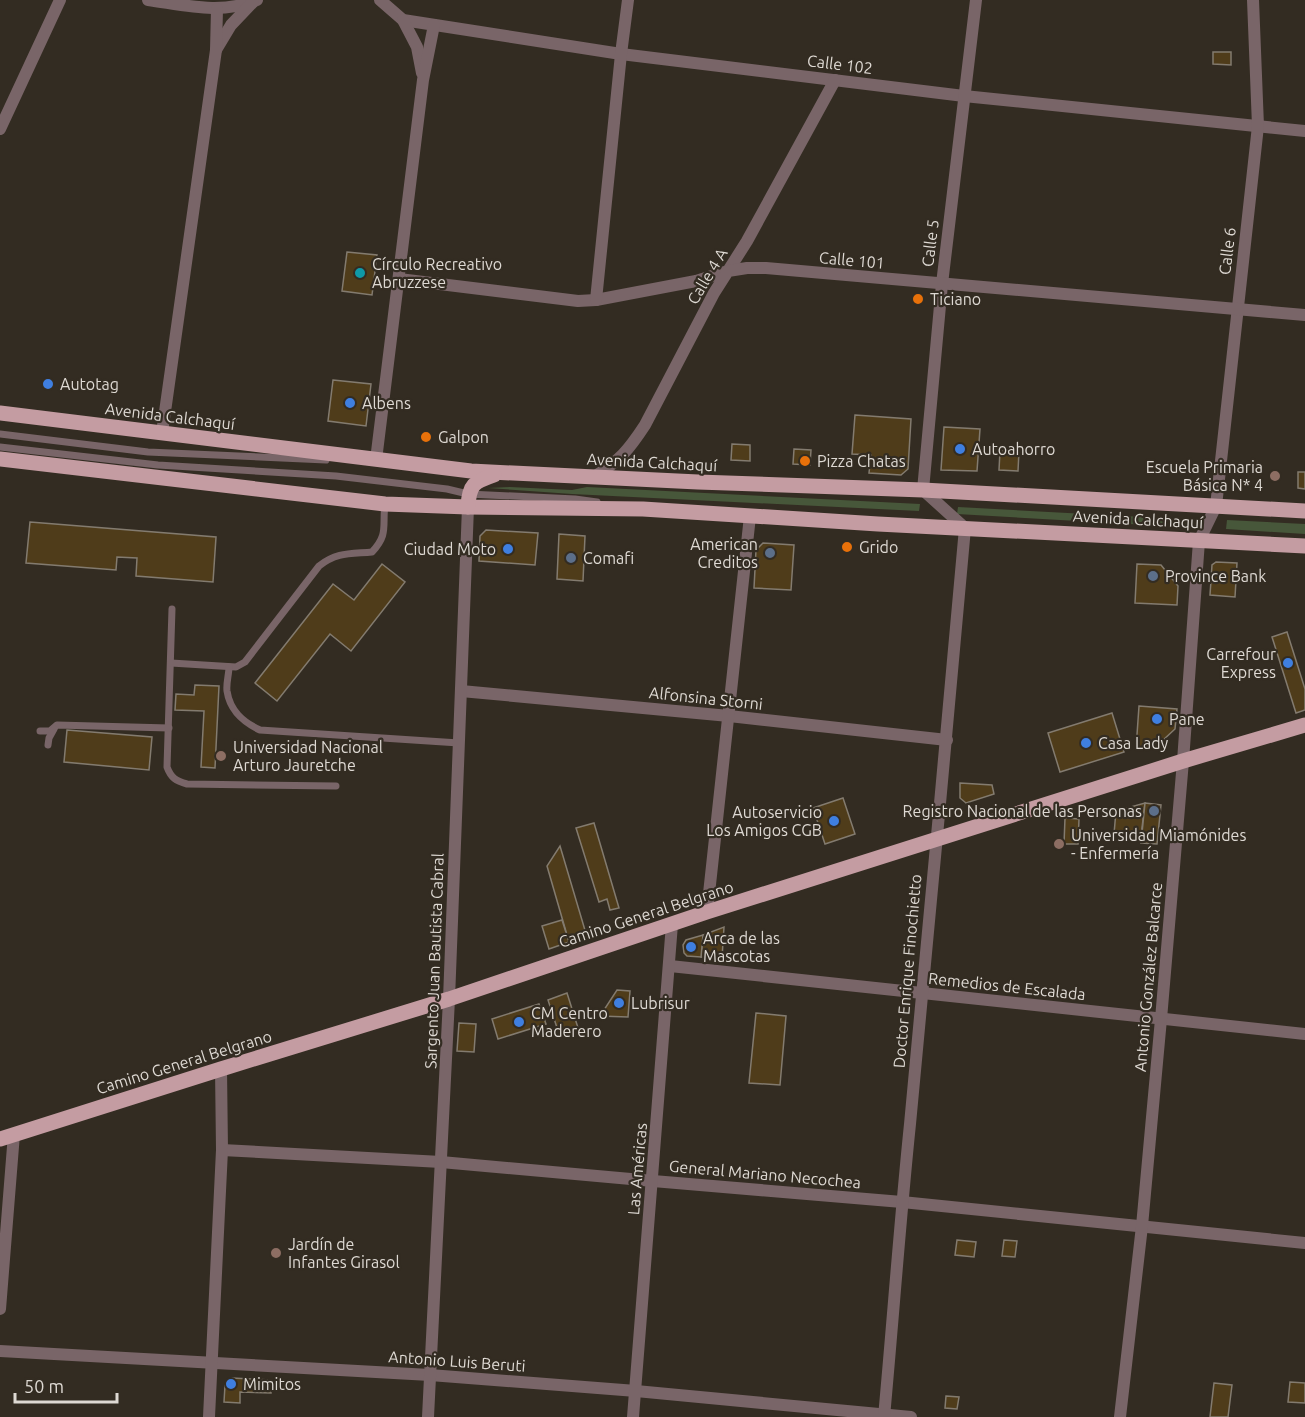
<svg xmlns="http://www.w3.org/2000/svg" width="1305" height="1417" font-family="Ubuntu,sans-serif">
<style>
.green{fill:#47573a}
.building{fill:#4f3c1a;stroke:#837b6f;stroke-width:1.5}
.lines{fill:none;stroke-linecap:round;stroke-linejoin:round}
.service{stroke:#796568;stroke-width:7}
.minor{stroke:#796568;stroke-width:12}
.tertiary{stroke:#796568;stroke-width:12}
.primary{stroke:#c49ca2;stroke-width:15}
.culture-dot{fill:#0f9aa8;stroke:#332c22;stroke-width:2}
.food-dot{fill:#e8710a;stroke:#332c22;stroke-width:2}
.shop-dot{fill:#3f7fe0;stroke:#332c22;stroke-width:2}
.education-dot{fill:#8d6e63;stroke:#332c22;stroke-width:2}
.service-dot{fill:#5c6f8a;stroke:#332c22;stroke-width:2}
.labels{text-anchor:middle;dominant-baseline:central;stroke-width:4.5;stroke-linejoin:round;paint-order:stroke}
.street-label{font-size:16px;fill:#ded9d3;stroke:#332c22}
.poi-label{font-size:16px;fill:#ded9d3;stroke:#332c22;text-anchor:start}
</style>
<rect width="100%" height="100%" fill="#332c22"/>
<g class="green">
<path d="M510,487l62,3 15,-3 333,17 -1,7 -347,-17 -84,-6z"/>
<path d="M958,507l241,13 1,8 -243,-14z"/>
<path d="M1227,520l78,4v10l-79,-5z"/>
</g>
<g class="building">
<path d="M1213,52h18v13l-18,-1z"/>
<path d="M347,252l30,3 -5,40 -30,-4z"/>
<path d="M333,380l38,4 -5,42 -38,-5z"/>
<path d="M855,415l56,4 -3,50 -7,6 -32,-2 2,-18 -19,-1z"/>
<path d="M944,427l36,2 -3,42 -36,-1z"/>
<path d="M732,444l18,1v16l-19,-1z"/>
<path d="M794,449l17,1 -1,15 -17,-1z"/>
<path d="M1000,451h19l-1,20 -19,-1z"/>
<path d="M1298,472h7v17l-7,-1z"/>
<path d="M30,522l186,15 -3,45 -77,-6 1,-18 -20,-1 -1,13 -90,-7z"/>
<path d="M486,530l52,3 -3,32 -56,-4 1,-25z"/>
<path d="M559,534l26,2 -2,45 -26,-2z"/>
<path d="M763,543l31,2 -3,45 -37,-2 2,-38z"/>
<path d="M1216,562l21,1 -2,34 -25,-2 2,-30z"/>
<path d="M382,564l23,18 -54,69 -21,-17 -53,67 -22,-18 78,-99 21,16z"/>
<path d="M1137,564l24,1 17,21 -1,19 -42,-2z"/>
<path d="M1287,632l18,57v21l-9,3 -24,-76z"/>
<path d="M195,685l24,1 -4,82 -14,-1 3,-56 -29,-1 1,-16 18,1z"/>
<path d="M1139,706l38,3 -2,20 -13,12 -26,8z"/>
<path d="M1112,713l12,39 -64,20 -12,-39z"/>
<path d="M67,730l85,7 -3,33 -85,-8z"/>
<path d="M960,783l32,2 2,9 -28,9 -6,-5z"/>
<path d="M843,798l12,36 -30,10 -12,-36z"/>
<path d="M1145,803l-4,33 -27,-2 2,-23z"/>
<path d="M1145,803l16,2 -4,39 -16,-1z"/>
<path d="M1065,818l14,1 -1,25h-14z"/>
<path d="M594,823l25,85 -9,2 -3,-11 -8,3 -23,-74z"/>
<path d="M560,846l27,91 -18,5 -22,-76z"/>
<path d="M562,920l7,22 -20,7 -7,-23z"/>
<path d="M724,927l-2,31 -21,-1 2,-22z"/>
<path d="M703,935l-2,22 -14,-1 -3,-3 -1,-8 3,-5z"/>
<path d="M617,990l13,1 -2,26 -28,-1z"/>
<path d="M567,993l12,38 -19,6 -12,-37z"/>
<path d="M539,1004l7,20 -48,15 -6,-20z"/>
<path d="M756,1013l30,3 -6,69 -31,-2z"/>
<path d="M459,1023l17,1 -2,28 -17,-1z"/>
<path d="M957,1240l19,2 -2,15 -19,-2z"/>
<path d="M1004,1240l13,1 -2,16 -13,-1z"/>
<path d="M232,1378l39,2v13l-31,-1v11l-16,-1 1,-17z"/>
<path d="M1290,1382l15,1v20l-17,-1z"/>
<path d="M1214,1383l18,2 -4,32h-18z"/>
<path d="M946,1396l13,1 -2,12 -12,-1z"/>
</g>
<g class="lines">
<g class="service">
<path d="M0,434l148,18 178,8"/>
<path d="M0,447l158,18 178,11 111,13 21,5 107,5 22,3"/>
<path d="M172,609l-5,158c4,11 9,14 20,17l149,2"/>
<path d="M171,663l65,4 9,-5 74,-96c18,-14 31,-12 53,-14 17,-18 10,-26 13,-48"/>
<path d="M229,667c0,7 -3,16 -2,24 3,20 16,31 33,39l199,13"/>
<path d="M40,731h10l7,-6 112,3"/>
<path d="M48,745l1,-7 5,-9"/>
</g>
<g class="minor">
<path d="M148,0c37,5 73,15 109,0"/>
<path d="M380,0l23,20 218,34 343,42 341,35"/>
<path d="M403,20l14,27 5,26"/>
<path d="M216,50l15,-25 22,-23"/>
<path d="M0,129l60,-129"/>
<path d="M399,279l179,22 18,-1 100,-19 32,-10 19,-30 88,-161"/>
<path d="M596,300l25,-246 7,-54"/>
<path d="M162,433l54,-383 1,-41"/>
<path d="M376,460l47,-380 11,-55"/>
<path d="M461,691l268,25 218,24"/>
<path d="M707,912l43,-396"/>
<path d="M670,966l635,68"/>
<path d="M449,999l19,-492"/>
<path d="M222,1150l219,12 212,19 249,21 403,41"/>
<path d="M0,1309l14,-175"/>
<path d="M0,1351l430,24 206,16 275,26"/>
<path d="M209,1417l13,-267 -1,-81"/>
<path d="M633,1417l39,-493"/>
<path d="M884,1417c9,-98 16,-196 26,-293 18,-199 38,-397 55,-596l-42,-38 19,-206 34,-284"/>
<path d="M1120,1417l22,-191 19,-207 22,-258 16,-220 17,-35 42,-380 -5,-126"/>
</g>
<g class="tertiary">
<path d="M594,477c26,-17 34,-26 51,-52l69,-132 14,-22 19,-3h19l539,47"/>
<path d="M428,1417l21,-418"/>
</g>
<g class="primary">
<path d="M0,413l471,58 227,11 225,8 382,21"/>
<path d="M0,459l385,45 83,3 175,2 235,15 427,22"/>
<path d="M468,507c1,-23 6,-25 26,-32"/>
<path d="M0,1139l221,-70 228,-70 258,-87 476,-151 122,-36"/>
</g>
</g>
<circle class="culture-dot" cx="360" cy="273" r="6"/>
<g class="food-dot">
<circle cx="918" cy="299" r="6"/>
<circle cx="426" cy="437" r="6"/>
<circle cx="805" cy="461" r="6"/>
<circle cx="847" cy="547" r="6"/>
</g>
<g class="shop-dot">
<circle cx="48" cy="384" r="6"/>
<circle cx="350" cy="403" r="6"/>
<circle cx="960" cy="449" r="6"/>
<circle cx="508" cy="549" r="6"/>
<circle cx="1288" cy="663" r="6"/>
<circle cx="1157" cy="719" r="6"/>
<circle cx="1086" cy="743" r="6"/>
<circle cx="834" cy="821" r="6"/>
<circle cx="691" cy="947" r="6"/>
<circle cx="619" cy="1003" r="6"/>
<circle cx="519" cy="1022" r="6"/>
<circle cx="231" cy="1384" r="6"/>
</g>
<g class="education-dot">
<circle cx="1275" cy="476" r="6"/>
<circle cx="221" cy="756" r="6"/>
<circle cx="1059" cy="844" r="6"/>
<circle cx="276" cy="1253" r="6"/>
</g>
<g class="service-dot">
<circle cx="770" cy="553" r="6"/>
<circle cx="571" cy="558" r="6"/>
<circle cx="1153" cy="576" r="6"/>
<circle cx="1154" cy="811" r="6"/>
</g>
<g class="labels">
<g class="street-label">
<text transform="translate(840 64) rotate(7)">Calle 102</text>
<text transform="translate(930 243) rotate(-83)">Calle 5</text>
<text transform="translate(1227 251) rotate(-83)">Calle 6</text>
<text transform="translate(852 260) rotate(5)">Calle 101</text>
<text transform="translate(707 276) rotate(-59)">Calle 4 A</text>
<text transform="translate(170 416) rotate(7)">Avenida Calchaquí</text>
<text transform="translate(652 462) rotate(3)">Avenida Calchaquí</text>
<text transform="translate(1138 519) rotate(3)">Avenida Calchaquí</text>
<text transform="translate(706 698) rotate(6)">Alfonsina Storni</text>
<text transform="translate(646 914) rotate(-18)">Camino General Belgrano</text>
<text transform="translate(434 961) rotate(-88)">Sargento Juan Bautista Cabral</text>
<text transform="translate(907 971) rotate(-85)">Doctor Enrique Finochietto</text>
<text transform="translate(1148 977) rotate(-85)">Antonio González Balcarce</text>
<text transform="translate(1007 986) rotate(6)">Remedios de Escalada</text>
<text transform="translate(184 1062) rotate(-17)">Camino General Belgrano</text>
<text transform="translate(637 1169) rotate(-85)">Las Américas</text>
<text transform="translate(765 1174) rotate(5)">General Mariano Necochea</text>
<text transform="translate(457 1361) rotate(4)">Antonio Luis Beruti</text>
</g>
<g class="poi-label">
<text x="372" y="264">Círculo Recreativo<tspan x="372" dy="18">Abruzzese</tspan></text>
<text x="930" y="299">Ticiano</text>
<text x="60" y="384">Autotag</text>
<text x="362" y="403">Albens</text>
<text x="438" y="437">Galpon</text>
<text x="972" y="449">Autoahorro</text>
<text x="817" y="461">Pizza Chatas</text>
<text x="1263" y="467" text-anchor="end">Escuela Primaria<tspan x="1263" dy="18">Básica N* 4</tspan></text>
<text x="758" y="544" text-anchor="end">American<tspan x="758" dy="18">Creditos</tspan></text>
<text x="859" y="547">Grido</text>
<text x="496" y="549" text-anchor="end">Ciudad Moto</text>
<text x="583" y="558">Comafi</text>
<text x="1165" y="576">Province Bank</text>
<text x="1276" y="654" text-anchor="end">Carrefour<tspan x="1276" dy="18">Express</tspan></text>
<text x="1169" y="719">Pane</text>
<text x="1098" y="743">Casa Lady</text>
<text x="233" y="747">Universidad Nacional<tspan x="233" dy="18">Arturo Jauretche</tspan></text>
<text x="1142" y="811" text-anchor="end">Registro Nacional de las Personas</text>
<text x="822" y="812" text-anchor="end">Autoservicio<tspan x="822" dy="18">Los Amigos CGB</tspan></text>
<text x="1071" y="835">Universidad Miamónides<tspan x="1071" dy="18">- Enfermería</tspan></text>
<text x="703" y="938">Arca de las<tspan x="703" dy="18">Mascotas</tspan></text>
<text x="631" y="1003">Lubrisur</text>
<text x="531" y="1013">CM Centro<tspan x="531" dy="18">Maderero</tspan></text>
<text x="288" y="1244">Jardín de<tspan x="288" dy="18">Infantes Girasol</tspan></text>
<text x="243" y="1384">Mimitos</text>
</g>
</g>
<path d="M15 1393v9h102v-9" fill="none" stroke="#ded9d3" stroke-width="3"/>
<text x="24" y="1393" font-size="18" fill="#ded9d3" stroke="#332c22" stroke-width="4.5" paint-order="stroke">50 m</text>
</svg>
